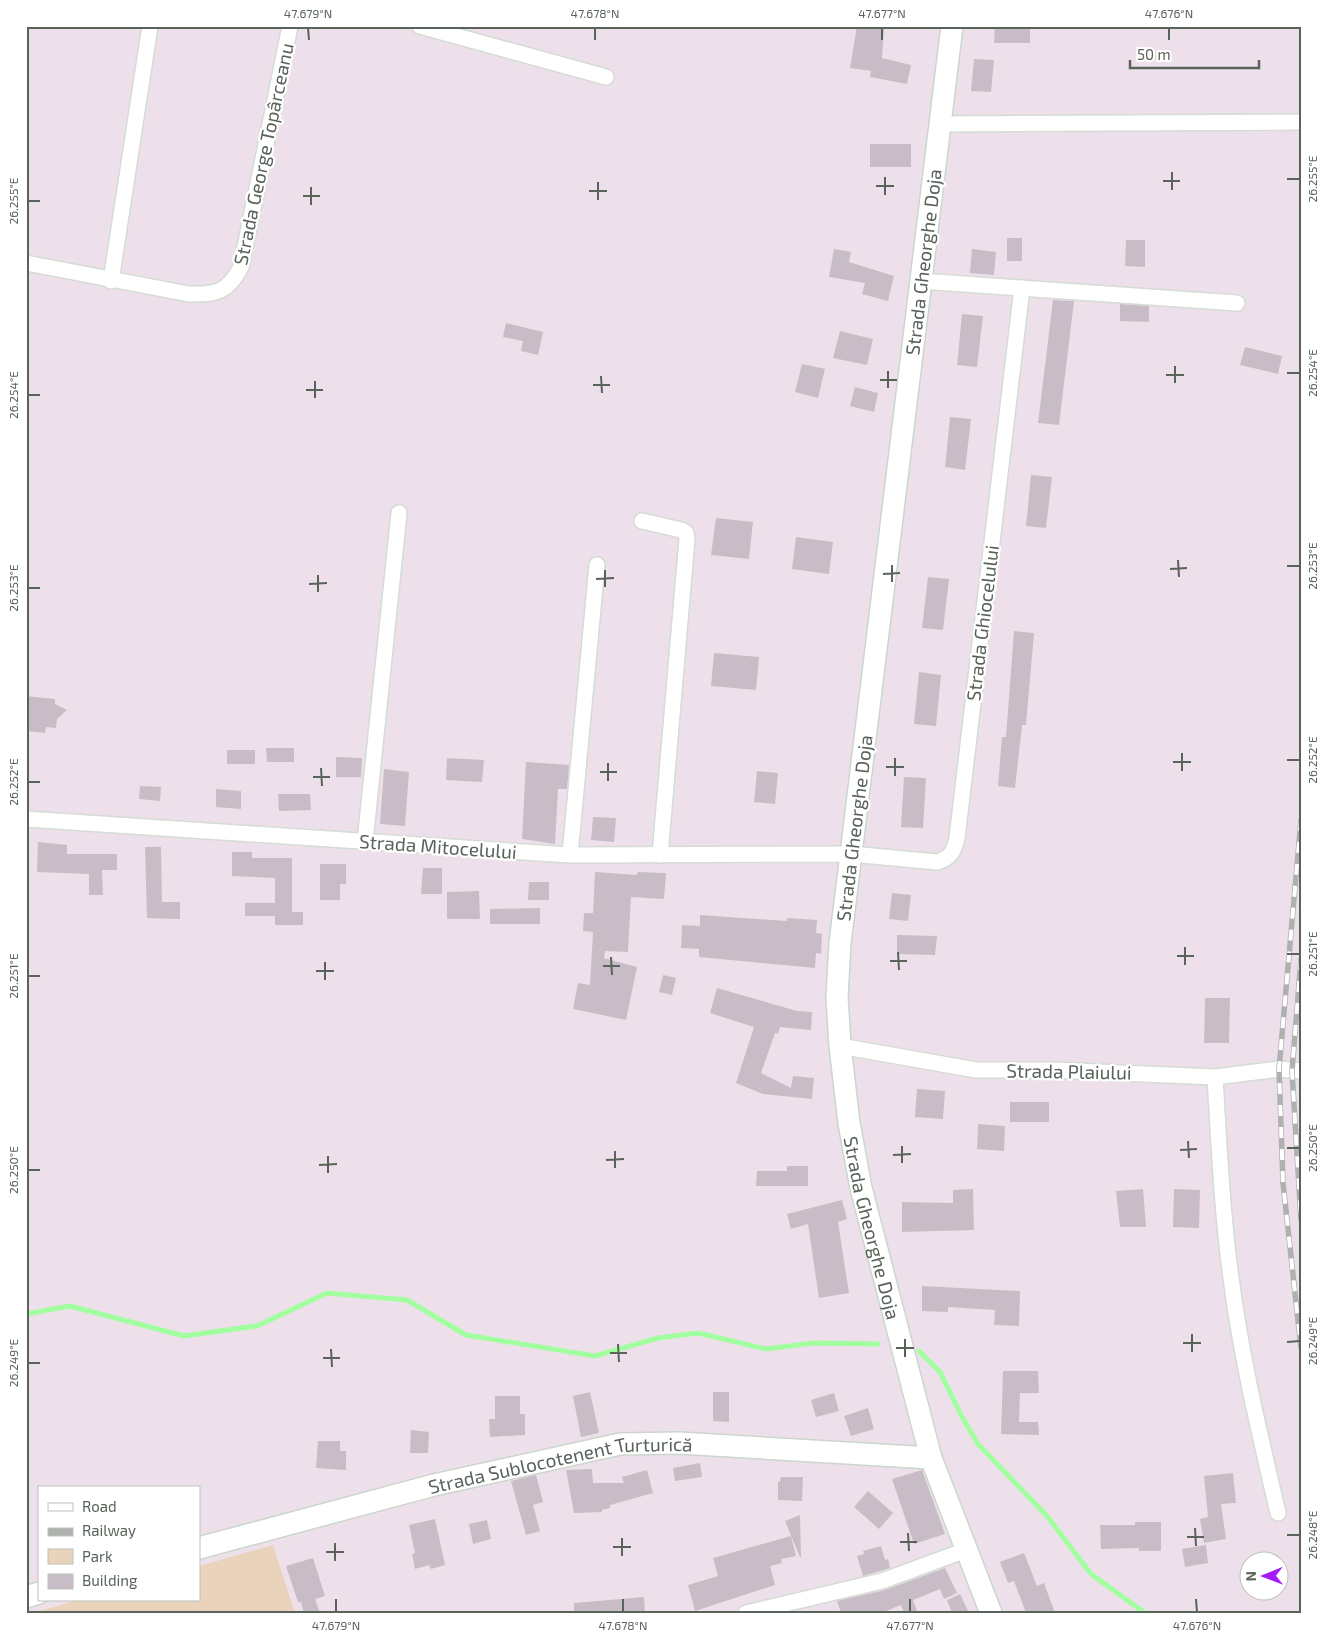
<svg xmlns="http://www.w3.org/2000/svg" width="1327" height="1639" font-family="'Exo 2',sans-serif">
<style>
.green{fill:#e9d3ba}
.lines{fill:none;stroke-linecap:round;stroke-linejoin:round}
.stream{stroke:#a1ff9f;stroke-width:5}
.building{fill:#c8bdc6}
.street-casing{stroke:#d4dcd5;stroke-width:18}
.secondary-casing{stroke:#cbd6cd;stroke-width:24}
.street{stroke:#fff;stroke-width:15}
.secondary{stroke:#fff;stroke-width:21}
.rail-casing{stroke:#afb1af;stroke-width:5.5}
.rail{stroke:#fff;stroke-width:4;stroke-dasharray:11;stroke-linecap:butt}
.ticks{fill:none;stroke:#59635a;stroke-width:2}
.labels{text-anchor:middle;dominant-baseline:central;stroke-width:4.5;stroke-linejoin:round;paint-order:stroke}
.street-label{font-size:19px;fill:#59635a;stroke:#fff}
.neatline{fill:none;stroke:#59635a;stroke-width:2}
.ticks-label{font-size:12px;text-anchor:middle;fill:#59635a}
</style>
<rect width="100%" height="100%" fill="#eee0ea"/>
<path class="green" d="M273,1545l22,68h-262l45,-13h121v-34z"/>
<g class="lines">
<g class="stream">
<path d="M26,1314l44,-8 114,30 73,-10 70,-33 80,7 59,35 129,21 63,-18 40,-5 68,16 47,-6 65,1"/>
<path d="M919,1351l21,21 22,45 16,27 69,72 44,58 54,39"/>
</g>
</g>
<g class="building">
<path d="M857,26l27,3 -2,29 29,7 -4,19 -37,-7 1,-6 -21,-3z"/>
<path d="M995,26h35v17h-36z"/>
<path d="M974,59l20,1 -3,32 -20,-1z"/>
<rect x="870" y="144" width="41" height="23"/>
<rect x="1007" y="238" width="15" height="23"/>
<path d="M1126,240h19v27l-20,-1z"/>
<path d="M834,249l17,3 -2,10 45,14 -6,25 -26,-7 3,-11 -36,-6z"/>
<path d="M972,249l24,3 -2,23 -24,-2z"/>
<path d="M1053,300l21,1 -15,124 -21,-2z"/>
<path d="M1120,304l29,2v16l-29,-1z"/>
<path d="M962,314l21,2 -6,51 -20,-2z"/>
<path d="M506,323l37,9 -5,23 -17,-4 2,-10 -20,-4z"/>
<path d="M840,331l33,8 -6,26 -34,-7z"/>
<path d="M1245,347l37,9 -4,18 -38,-9z"/>
<path d="M802,364l23,5 -7,29 -23,-6z"/>
<path d="M855,387l23,6 -4,19 -24,-6z"/>
<path d="M950,417l21,2 -6,51 -20,-3z"/>
<path d="M1031,475l21,2 -6,51 -20,-2z"/>
<path d="M716,518l37,4 -4,37 -38,-4z"/>
<path d="M796,537l37,5 -4,32 -37,-5z"/>
<path d="M928,577l21,2 -6,51 -21,-2z"/>
<path d="M1014,631l20,2 -8,92h-4l-7,63 -17,-2 4,-49h4z"/>
<path d="M714,653l45,4 -3,33 -45,-4z"/>
<path d="M919,672l22,3 -5,51 -22,-2z"/>
<path d="M26,696l29,3v5l12,6 -10,9 -1,9 -10,-1 -1,6 -18,-2 2,-19h-3z"/>
<path d="M266,748h28v14h-27z"/>
<rect x="227" y="750" width="28" height="14"/>
<path d="M336,757l26,1 -1,19h-25z"/>
<path d="M447,758l37,2 -2,22 -36,-2z"/>
<path d="M526,762l43,3 -2,24h-9l-3,55 -33,-5z"/>
<path d="M384,769l25,3 -4,54 -25,-2z"/>
<path d="M757,771l21,2 -3,31 -21,-2z"/>
<path d="M904,777l22,1 -3,50 -22,-1z"/>
<path d="M140,786l21,1 -1,14 -21,-2z"/>
<path d="M216,789l25,2v18l-25,-2z"/>
<path d="M278,794h32l1,16 -32,1z"/>
<path d="M593,817l23,1 -2,24 -23,-2z"/>
<path d="M38,842l29,3v9h50v16h-15l1,25h-14v-21l-52,-2z"/>
<path d="M145,847h16l1,55h18v17l-33,-1z"/>
<path d="M232,852h20v6h40v54h11v13h-28v-9h-30v-13h30v-25l-43,-2z"/>
<path d="M320,864h26v20h-6v16h-20z"/>
<path d="M423,868h19v26h-21z"/>
<path d="M595,872l42,3 1,-3 28,1 -2,26 -33,-2 -3,55 -23,-1 -1,7 33,9 -11,53 -53,-11 5,-26 12,2 3,-53 -10,-1 1,-18h9z"/>
<path d="M529,882h20v18h-21z"/>
<path d="M479,891l1,28h-33v-27z"/>
<path d="M892,893l19,2 -3,26 -19,-2z"/>
<path d="M540,908v16h-50v-15z"/>
<path d="M700,915l87,6v-3l30,2 -1,13 6,1 -1,20 -5,-1 -1,15 -116,-11v-8l-18,-1 1,-23 18,1z"/>
<path d="M897,935l40,1 -2,19 -38,-1z"/>
<path d="M663,975l13,3 -4,17 -13,-3z"/>
<path d="M717,988l80,23 15,1 -1,18 -31,-3 -2,7 -3,-1 -14,40 30,15 2,-12 21,2 -2,21 -49,-5 -27,-11 18,-56 -44,-14z"/>
<path d="M1205,998h25l-1,45h-25z"/>
<path d="M917,1089l28,2 -2,28 -28,-2z"/>
<rect x="1010" y="1102" width="39" height="20"/>
<path d="M978,1124l27,2 -1,25 -27,-2z"/>
<path d="M787,1166h21v20h-52l1,-15h30z"/>
<path d="M973,1189l1,41 -72,2v-30l51,1v-13z"/>
<path d="M1143,1189l3,38h-26l-4,-36z"/>
<path d="M1174,1189l26,1 -1,38 -26,-1z"/>
<path d="M842,1200l5,19 -9,3 11,71 -30,5 -11,-74 -17,5 -4,-15z"/>
<path d="M922,1286l98,5 -1,35 -25,-1 1,-15 -47,-3v5l-26,-1z"/>
<path d="M1003,1371h35l1,22h-19l-1,29h19l1,13 -38,-1z"/>
<path d="M590,1392l9,41 -18,4 -8,-41z"/>
<path d="M713,1392h16v30l-16,-1z"/>
<path d="M834,1393l5,18 -23,6 -5,-17z"/>
<path d="M495,1396h25v18h5v21l-35,2 -1,-18h6z"/>
<path d="M868,1408l6,21 -23,7 -7,-20z"/>
<path d="M411,1430l18,2 -1,21h-18z"/>
<path d="M318,1441h22v10h6v19l-30,-2z"/>
<path d="M700,1463l2,14 -27,4 -2,-13z"/>
<path d="M592,1469l1,14h31l-2,-6 25,-7 6,23 -43,12v3l-8,2v2l-28,1 -8,-43z"/>
<path d="M922,1470l23,64 -31,10 -22,-65z"/>
<path d="M1233,1473l3,30 -15,1 5,35 -22,4 -4,-24 8,-2 -4,-41z"/>
<path d="M536,1475l7,27 -10,3 7,26 -14,4 -15,-54z"/>
<path d="M781,1477h22l-1,24 -24,-1v-19l2,1z"/>
<path d="M868,1491l25,22 -14,16 -25,-22z"/>
<path d="M800,1515l1,42h-1l-15,-36z"/>
<path d="M435,1519l10,46 -14,4 -2,-4 -14,4 -3,-15 3,-1 -6,-28z"/>
<path d="M487,1520l4,19 -18,5 -4,-20z"/>
<path d="M1135,1522h26v29h-22v-3l-38,1 -1,-24h35z"/>
<path d="M791,1536l5,20 -15,3 1,4 -12,3 5,19 -80,26 -7,-26 30,-9 -5,-18z"/>
<path d="M1206,1545l2,18 -23,4 -3,-18z"/>
<path d="M881,1546l4,14 3,-1 2,9 -27,8 -6,-20 7,-2 -1,-3z"/>
<path d="M1024,1553l13,33 7,-3 11,30h-29l-12,-32 -6,2 -8,-21z"/>
<path d="M313,1558l12,38 -10,3 5,14h-16l-3,-11h-3l-12,-36z"/>
<path d="M945,1568l12,25 -13,6 -4,-10 -27,11 5,13h-14l-3,-8 -20,8h-40l-4,-12 48,-11z"/>
<path d="M960,1594l9,19h-17l-5,-13z"/>
<path d="M644,1597l1,16h-71v-10z"/>
</g>
<g class="lines">
<g class="street-casing">
<g id="street">
<path d="M420,26l186,51"/>
<path d="M940,124l358,-2"/>
<path d="M26,263l163,31c27,1 39,-2 52,-27l49,-241"/>
<path d="M111,281l39,-255"/>
<path d="M920,281l317,22"/>
<path d="M642,521l39,9 5,3 1,6 -27,316"/>
<path d="M26,819l544,36 281,-1 86,8c14,-4 17,-11 20,-24l65,-550"/>
<path d="M365,842l34,-329"/>
<path d="M570,855l27,-290"/>
<path d="M840,1046l136,24h74l165,7 64,-8 22,2"/>
<path d="M1215,1077c4,67 7,135 16,201 10,79 29,157 47,235"/>
<path d="M746,1613l136,-32 84,-31"/>
</g>
</g>
<g class="secondary-casing">
<g id="secondary">
<path id="s1" d="M952,26l-101,828 -11,89 -3,54 3,49 9,77 12,65 70,270 60,155"/>
<path id="s2" d="M199,1548l235,-63 186,-41 59,-1 252,15"/>
<path d="M26,1597l13,-4"/>
</g>
</g>
<use href="#street" class="street"/>
<use href="#secondary" class="secondary"/>
<g class="rail-casing">
<g id="rail">
<path d="M1301,820l-22,249 4,114 18,165"/>
<path d="M1301,959l-9,112 9,149"/>
</g>
</g>
<use href="#rail" class="rail"/>
</g>
<path class="ticks" d="M308,28l1,12M595,28v12M882,28v12M1169,28v12M1172,172v18M885,177v18M1287,179h13M1163,181h17M598,182v18M876,186h18M311,187v18M589,191h18M303,196h17M28,201h12M1175,366v17M888,371v17M1287,373h13M1166,375h18M601,376l1,17M880,380h17M315,381v17M593,385h17M306,390h17M28,395h12M1178,560l1,17M892,565v17M1287,566h13M1170,569l17,-1M605,570v17M883,574l17,-1M318,575v17M596,579l18,-1M309,584l18,-1M28,588h12M1182,753v18M895,758v18M1287,760h13M1173,762h18M608,763v18M886,767h18M321,768l1,18M600,772h17M313,777h17M28,782h12M1185,947v18M898,952l1,18M1287,954h13M1177,956h17M611,957l1,18M890,961h17M325,962v18M603,966h17M316,971h18M28,976h12M1188,1141l1,17M902,1146v17M1287,1148h13M1180,1150l17,-1M615,1151v17M893,1155l18,-1M328,1156v17M606,1160l18,-1M319,1165l18,-1M28,1170h12M1192,1334v18M905,1339v18M1287,1342l13,-1M1183,1343h18M618,1344l1,18M896,1348h18M331,1349l1,18M610,1353h17M323,1358h17M28,1363h12M1195,1528l1,18M908,1533l1,18M1287,1535h13M1187,1537h17M622,1538v18M900,1542h17M335,1543v18M613,1547h18M326,1552h18M336,1599v13M623,1599v13M910,1599v13M1196,1599l1,13"/>
<g class="labels">
<g class="street-label">
<text transform="translate(263 154) rotate(-78)">Strada George Topârceanu</text>
<text transform="translate(923 262) rotate(-83)">Strada Gheorghe Doja</text>
<text transform="translate(982 623) rotate(-83)">Strada Ghiocelului</text>
<text transform="translate(854 828) rotate(-83)">Strada Gheorghe Doja</text>
<text transform="translate(438 846) rotate(4)">Strada Mitocelului</text>
<text transform="translate(1069 1071) rotate(1)">Strada Plaiului</text>
<text stroke="none"><textPath href="#s1" startOffset="1212">Strada Gheorghe Doja</textPath></text>
<text stroke="none"><textPath href="#s2" startOffset="372">Strada Sublocotenent Turturică</textPath></text>
</g>
</g>
<rect width="1327" height="1639" fill="none" stroke="#ffffff" stroke-width="55"/>
<rect x="38" y="1486" width="162" height="115" fill="#ffffff" stroke="#bdc1bd"/>
<rect x="48" y="1503" width="25" height="8" fill="#ffffff" stroke="#bdc1bd"/>
<text x="82" y="1512" font-size="15" fill="#59635a">Road</text>
<rect x="48" y="1528" width="25" height="8" fill="#afb1af" stroke="#bdc1bd"/>
<text x="82" y="1536" font-size="15" fill="#59635a">Railway</text>
<rect x="48" y="1549" width="25" height="15" fill="#e9d3ba" stroke="#bdc1bd"/>
<text x="82" y="1562" font-size="15" fill="#59635a">Park</text>
<rect x="48" y="1574" width="25" height="15" fill="#c8bdc6" stroke="#bdc1bd"/>
<text x="82" y="1586" font-size="15" fill="#59635a">Building</text>
<g transform="translate(1264 1576) rotate(269)"><circle r="24" fill="#ffffff" stroke="#bdc1bd"/>
<path d="M0-4L9 19L0 12L-9 19Z" fill="#a51afb"/>
<text y="-8" font-size="14" font-weight="bold" text-anchor="middle" fill="#59635a">N</text>
</g>
<path d="M1130 60v8h129v-8" fill="none" stroke="#59635a" stroke-width="2.5"/>
<text x="1137" y="60" font-size="15" fill="#59635a" stroke="#ffffff" stroke-width="4" paint-order="stroke">50 m</text>
<rect x="28" y="28" width="1272" height="1584" class="neatline"/>
<g class="ticks-label">
<text x="308" y="18">47.679°N</text>
<text x="595" y="18">47.678°N</text>
<text x="882" y="18">47.677°N</text>
<text x="1169" y="18">47.676°N</text>
<text transform="translate(1313 179) rotate(-90)" y="4">26.255°E</text>
<text transform="translate(14 201) rotate(-90)" y="4">26.255°E</text>
<text transform="translate(1313 373) rotate(-90)" y="4">26.254°E</text>
<text transform="translate(14 395) rotate(-90)" y="4">26.254°E</text>
<text transform="translate(1313 566) rotate(-90)" y="4">26.253°E</text>
<text transform="translate(14 588) rotate(-90)" y="4">26.253°E</text>
<text transform="translate(1313 760) rotate(-90)" y="4">26.252°E</text>
<text transform="translate(14 782) rotate(-90)" y="4">26.252°E</text>
<text transform="translate(1313 954) rotate(-90)" y="4">26.251°E</text>
<text transform="translate(14 976) rotate(-90)" y="4">26.251°E</text>
<text transform="translate(1313 1148) rotate(-90)" y="4">26.250°E</text>
<text transform="translate(14 1170) rotate(-90)" y="4">26.250°E</text>
<text transform="translate(1313 1341) rotate(-90)" y="4">26.249°E</text>
<text transform="translate(14 1363) rotate(-90)" y="4">26.249°E</text>
<text transform="translate(1313 1535) rotate(-90)" y="4">26.248°E</text>
<text x="336" y="1630">47.679°N</text>
<text x="623" y="1630">47.678°N</text>
<text x="910" y="1630">47.677°N</text>
<text x="1197" y="1630">47.676°N</text>
</g>
</svg>
